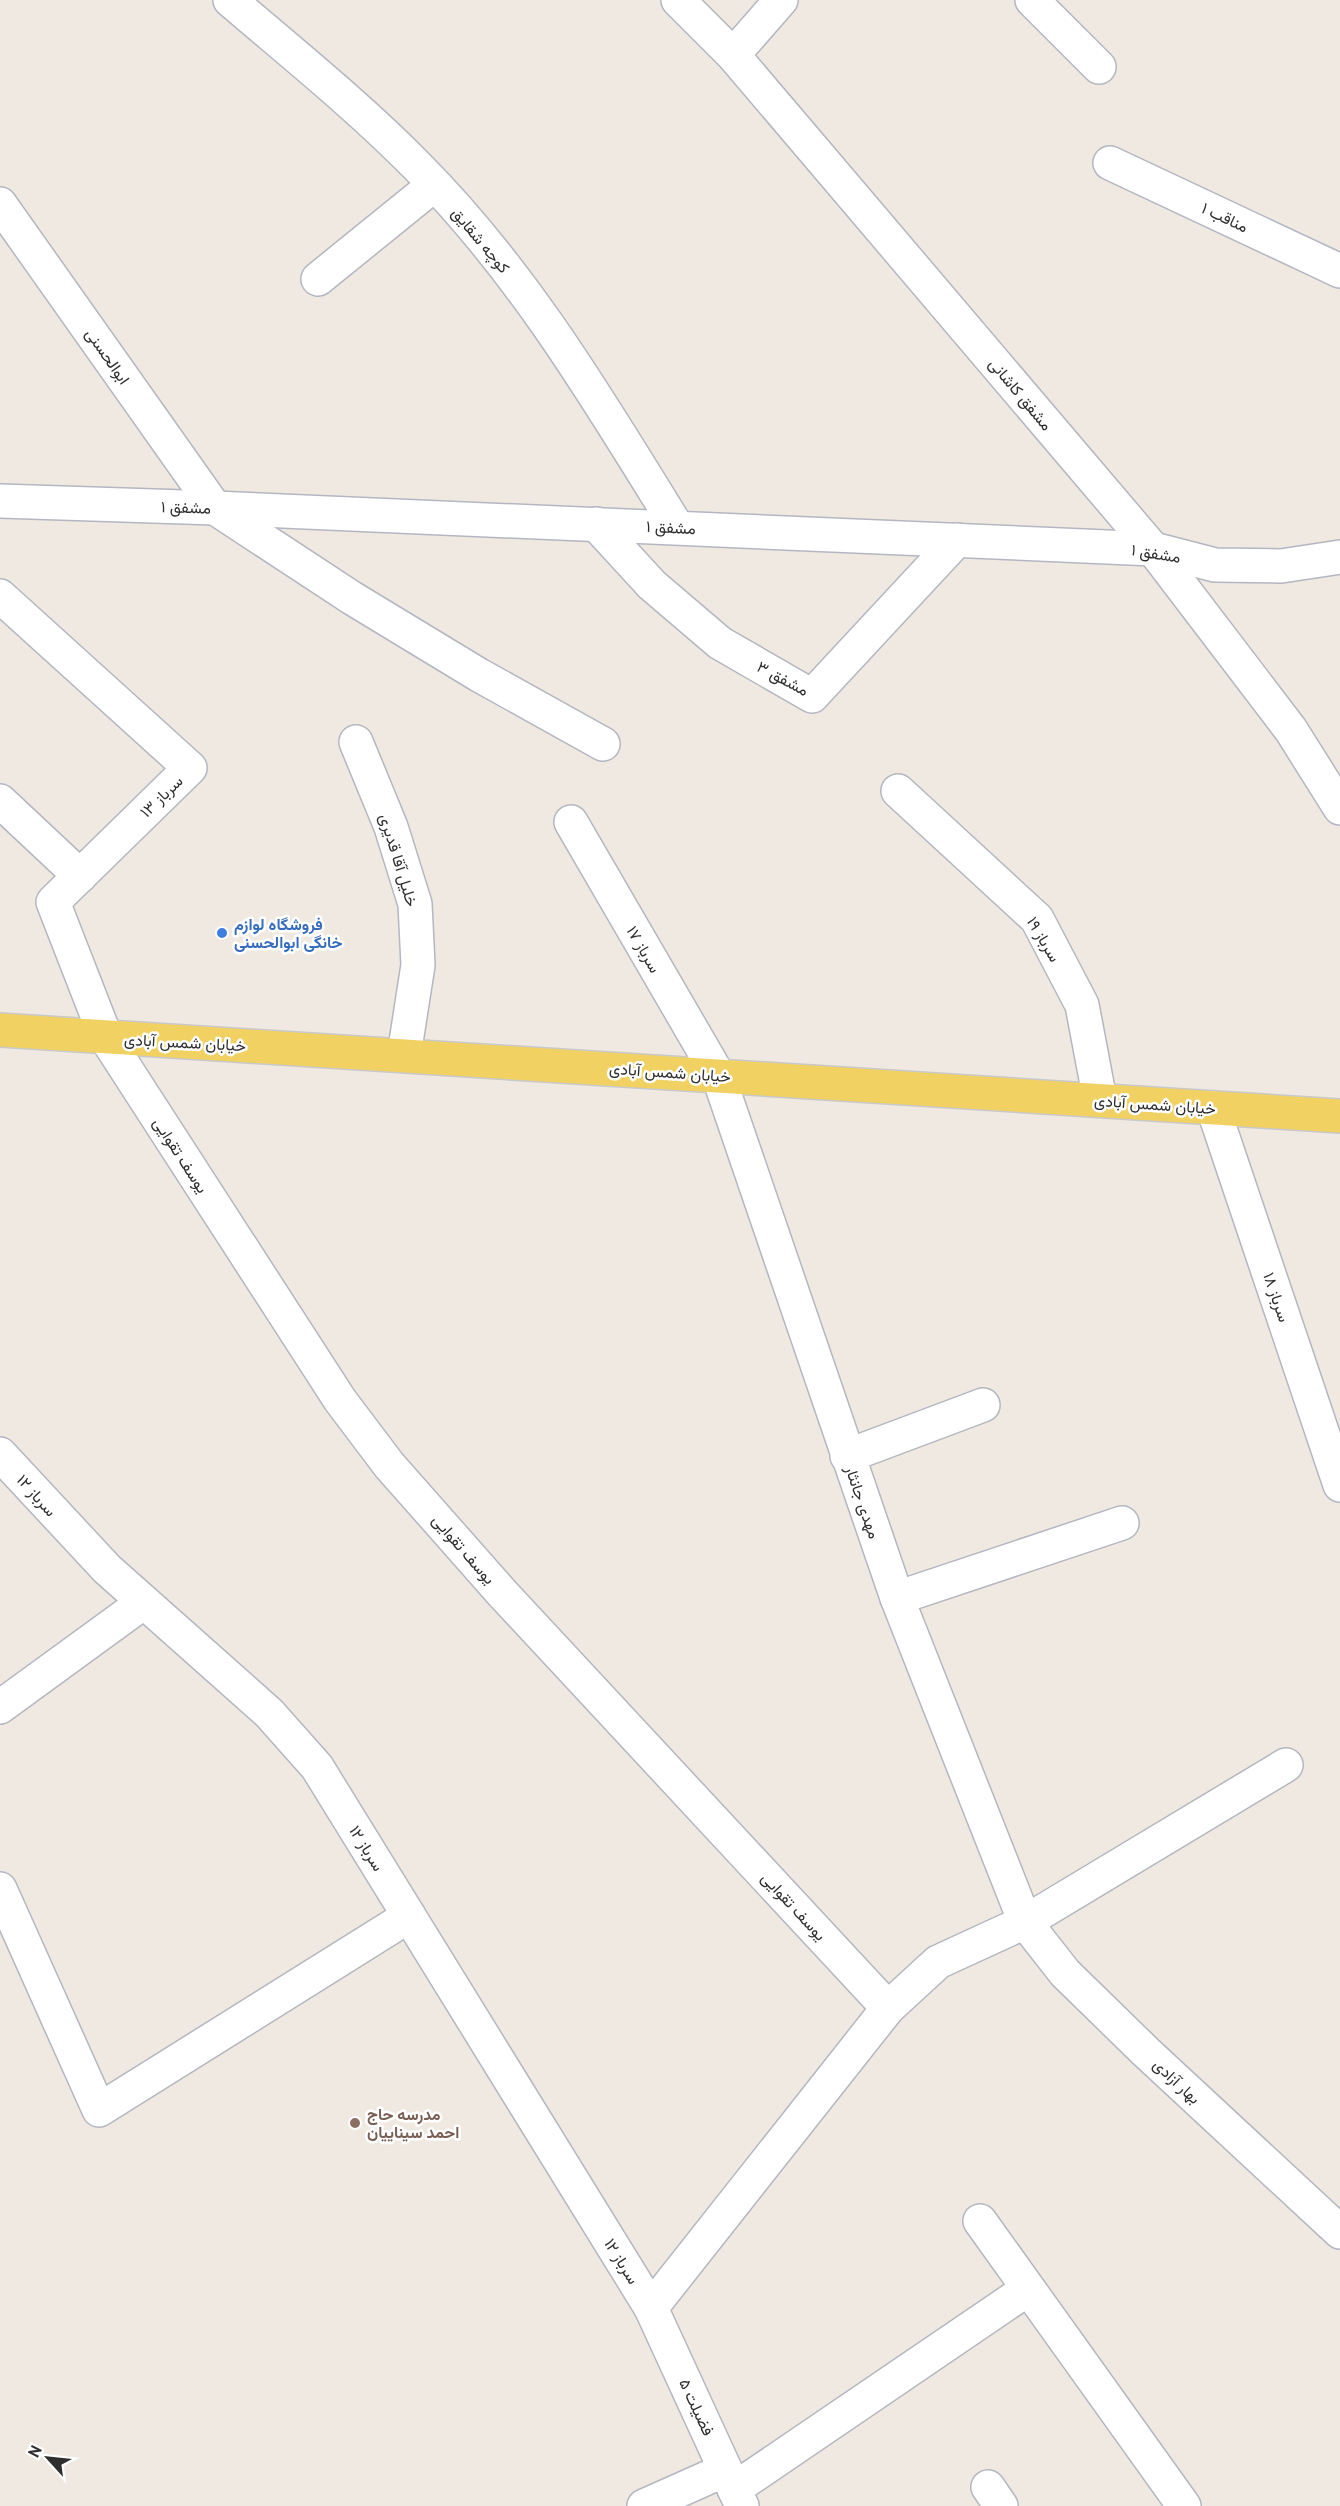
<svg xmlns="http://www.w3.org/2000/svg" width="1340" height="2506" font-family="'PT Sans',Vazirmatn,sans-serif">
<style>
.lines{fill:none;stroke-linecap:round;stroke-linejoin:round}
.minor-casing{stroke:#b4b7c1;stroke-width:36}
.major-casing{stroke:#c9c9c9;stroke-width:36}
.minor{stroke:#fff;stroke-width:33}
.major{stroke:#f2d163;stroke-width:33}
.shop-dot{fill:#3f7fe0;stroke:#fff;stroke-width:2}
.education-dot{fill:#8d6e63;stroke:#fff;stroke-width:2}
.labels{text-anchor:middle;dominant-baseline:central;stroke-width:5;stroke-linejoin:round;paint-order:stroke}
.street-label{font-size:16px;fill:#2e2e2e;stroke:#fff}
.shop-label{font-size:16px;font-weight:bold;fill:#366cbe;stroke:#fff;text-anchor:start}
.education-label{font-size:16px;font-weight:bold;fill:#785e54;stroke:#fff;text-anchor:start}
</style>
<rect width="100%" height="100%" fill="#efe9e1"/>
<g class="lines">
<g class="minor-casing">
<g id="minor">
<path d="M230,0c63,54 129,107 187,166 106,106 182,235 260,361"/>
<path d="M678,0l55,55 420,494 138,181 49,78"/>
<path d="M1032,0l67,67"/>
<path d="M733,55l48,-55"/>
<path d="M1110,163l230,108"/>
<path d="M0,204l215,304 137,90 127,77 124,69"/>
<path d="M318,279l116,-94"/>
<path d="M0,501l215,7 938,41 62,16 66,1 59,-9"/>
<path d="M596,524l56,61 68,58 92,53 145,-156"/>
<path d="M0,596l190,172 -137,134 53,136 234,362 49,65 114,129 385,414"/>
<path d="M356,742l35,85 24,77 3,61 -14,90"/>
<path d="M898,791l139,128 45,86 18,95"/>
<path d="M0,801l80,75"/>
<path d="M571,822l147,253 179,523 128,324 40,51 81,79 194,180"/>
<path d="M1213,1108l127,377"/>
<path d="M0,1454l107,115 162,144 48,54 334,541 91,198"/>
<path d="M847,1456l136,-51"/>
<path d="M897,1598l225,-75"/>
<path d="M0,1707l144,-105"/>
<path d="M0,1889l99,221 310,-194"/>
<path d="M980,2221l204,285"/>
<path d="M651,2308l237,-300 50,-46 87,-40 261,-157"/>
<path d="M988,2487l13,19"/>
<path d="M734,2489l294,-200"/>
<path d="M644,2506l81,-36"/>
</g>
</g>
<g class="major-casing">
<path id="major" d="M0,1030l1340,86"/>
</g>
<use href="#minor" class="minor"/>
<use href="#major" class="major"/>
</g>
<circle class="shop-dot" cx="222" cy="933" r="6"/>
<circle class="education-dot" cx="355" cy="2123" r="6"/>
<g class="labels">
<g class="street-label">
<text transform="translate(1225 217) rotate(25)">مناقب ۱</text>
<text transform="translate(481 240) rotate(50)">کوچه شقایق</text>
<text transform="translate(108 356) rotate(55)">ابوالحسنی</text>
<text transform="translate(1021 394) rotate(50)">مشفق کاشانی</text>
<text transform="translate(186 507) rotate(2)">مشفق ۱</text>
<text transform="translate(671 527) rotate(3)">مشفق ۱</text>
<text transform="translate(1156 553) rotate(9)">مشفق ۱</text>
<text transform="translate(783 678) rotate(28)">مشفق ۳</text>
<text transform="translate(161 796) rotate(-44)">سرباز ۱۳</text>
<text transform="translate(399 860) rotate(73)">خلیل آقا قدیری</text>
<text transform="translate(1044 939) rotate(59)">سرباز ۱۹</text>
<text transform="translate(644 949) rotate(60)">سرباز ۱۷</text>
<text transform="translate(185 1042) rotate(3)">خیابان شمس آبادی</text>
<text transform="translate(670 1072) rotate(4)">خیابان شمس آبادی</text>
<text transform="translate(1155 1104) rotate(4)">خیابان شمس آبادی</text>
<text transform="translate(181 1155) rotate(57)">یوسف تقوایی</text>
<text transform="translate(1277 1297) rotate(71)">سرباز ۱۸</text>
<text transform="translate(37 1495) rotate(48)">سرباز ۱۲</text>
<text transform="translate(863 1502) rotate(71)">مهدی جانثار</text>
<text transform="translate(464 1549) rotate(49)">یوسف تقوایی</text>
<text transform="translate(367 1848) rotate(58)">سرباز ۱۲</text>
<text transform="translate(794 1906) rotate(47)">یوسف تقوایی</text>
<text transform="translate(1177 2081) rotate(43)">بهار آزادی</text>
<text transform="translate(622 2261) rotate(58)">سرباز ۱۲</text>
<text transform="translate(697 2407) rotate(65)">فضیلت ۵</text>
</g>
<g class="shop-label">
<text x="234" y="924">فروشگاه لوازم<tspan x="234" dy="18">خانگی ابوالحسنی</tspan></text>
</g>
<g class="education-label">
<text x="367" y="2114">مدرسه حاج<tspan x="367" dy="18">احمد سیناییان</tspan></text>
</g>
</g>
<g transform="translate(48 2458) rotate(297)" stroke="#ffffff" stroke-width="4.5" paint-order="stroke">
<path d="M0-4.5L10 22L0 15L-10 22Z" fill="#2e2e2e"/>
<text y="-9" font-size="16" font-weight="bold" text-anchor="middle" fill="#2e2e2e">N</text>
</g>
</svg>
